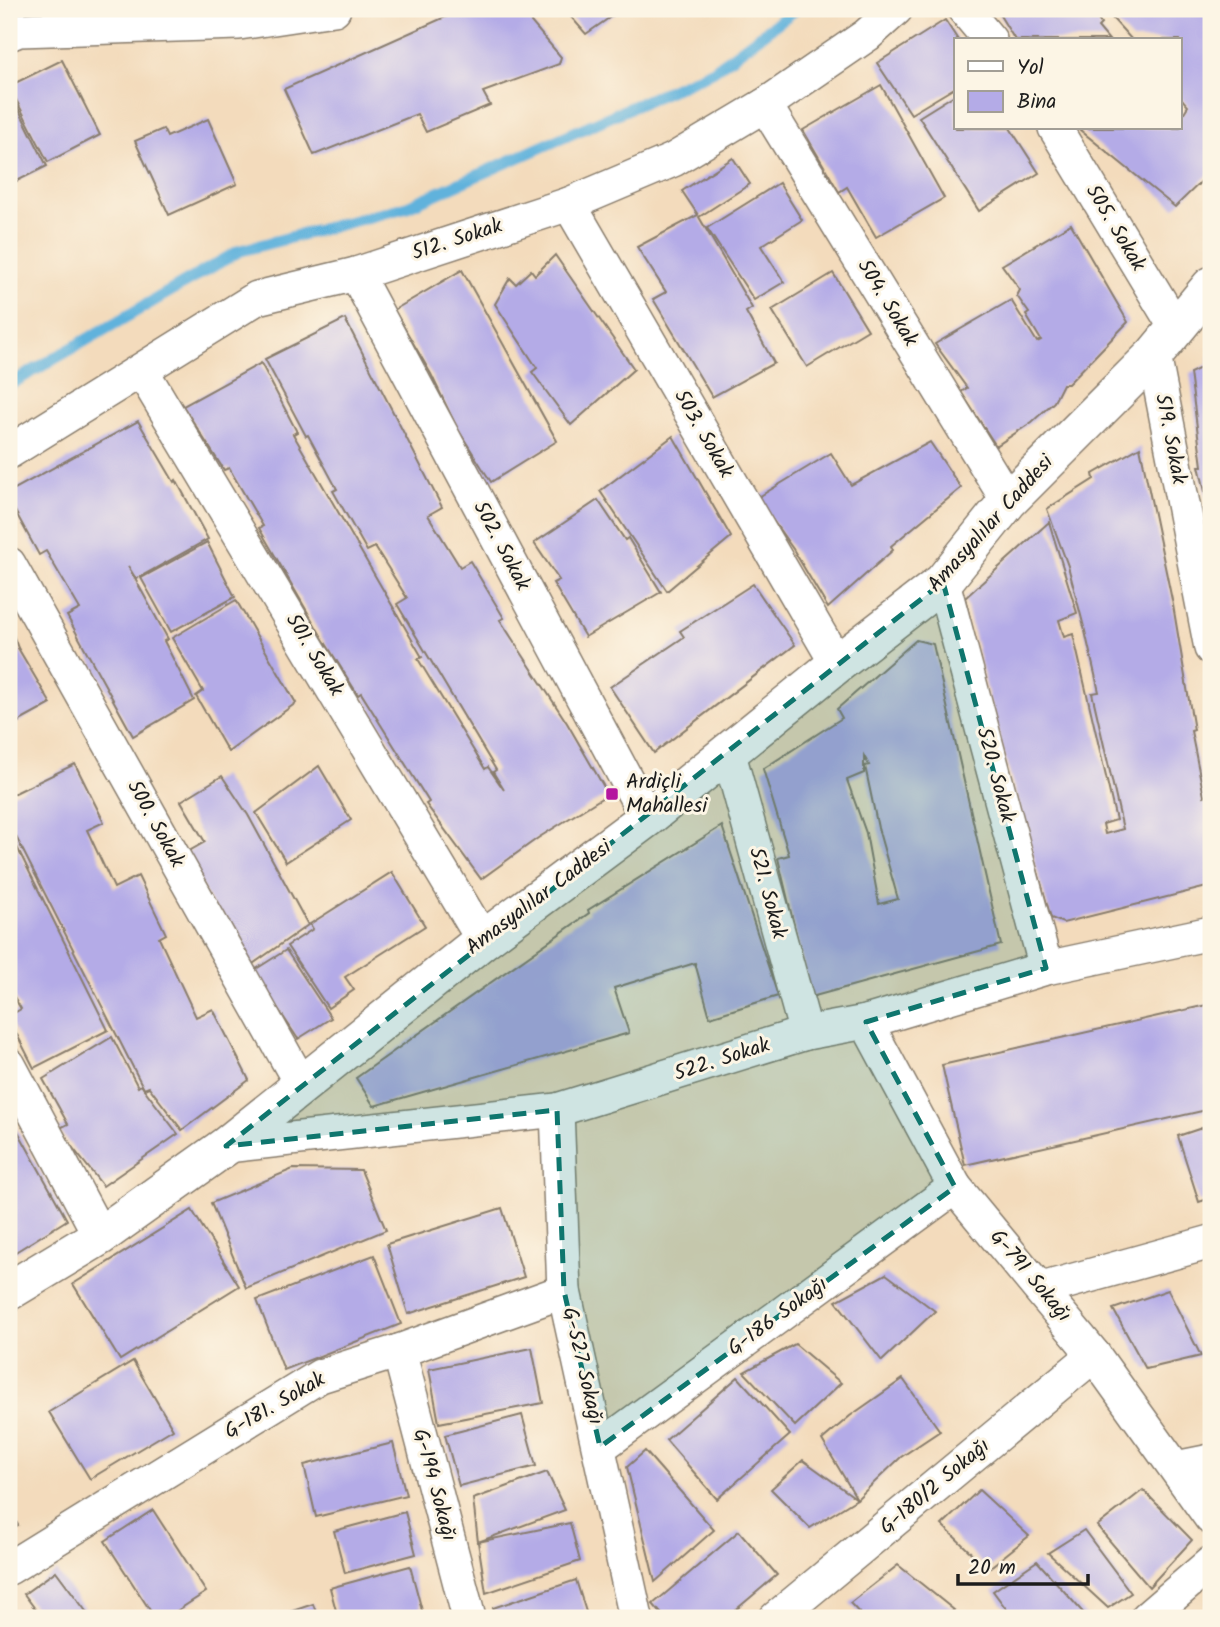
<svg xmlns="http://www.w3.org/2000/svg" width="1220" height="1627" font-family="Kalam,sans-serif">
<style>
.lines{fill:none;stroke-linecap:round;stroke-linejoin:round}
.stream{stroke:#61b2dc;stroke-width:12}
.building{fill:#b4abe7;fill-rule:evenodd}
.street-casing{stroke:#887c6c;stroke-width:36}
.secondary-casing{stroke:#887c6c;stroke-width:41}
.street{stroke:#fff;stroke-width:33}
.secondary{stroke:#fff;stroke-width:38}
.marked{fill:#0f766e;fill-opacity:0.2;stroke:#0f766e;stroke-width:5;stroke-dasharray:14 9;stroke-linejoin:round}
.poi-dot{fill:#b5179e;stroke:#fcf5e5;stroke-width:2.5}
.labels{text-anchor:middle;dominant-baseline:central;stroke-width:6;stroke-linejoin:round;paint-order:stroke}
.street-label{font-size:21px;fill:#1c1c1c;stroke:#fcf5e5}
.poi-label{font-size:21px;fill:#1c1c1c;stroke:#fcf5e5;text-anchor:start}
</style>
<rect width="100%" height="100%" fill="#fcf5e5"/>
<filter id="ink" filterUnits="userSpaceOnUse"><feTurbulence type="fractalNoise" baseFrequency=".0143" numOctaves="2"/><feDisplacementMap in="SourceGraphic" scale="14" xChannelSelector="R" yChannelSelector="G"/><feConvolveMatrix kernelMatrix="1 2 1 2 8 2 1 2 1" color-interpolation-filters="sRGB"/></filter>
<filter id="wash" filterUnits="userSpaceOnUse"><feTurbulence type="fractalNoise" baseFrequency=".00686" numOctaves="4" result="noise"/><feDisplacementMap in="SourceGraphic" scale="28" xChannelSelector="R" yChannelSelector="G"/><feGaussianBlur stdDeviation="1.57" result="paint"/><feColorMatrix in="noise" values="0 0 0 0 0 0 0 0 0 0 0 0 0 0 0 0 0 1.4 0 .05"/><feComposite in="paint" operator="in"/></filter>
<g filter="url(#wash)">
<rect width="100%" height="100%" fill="#f3dbbc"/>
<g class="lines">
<path class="stream" d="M9,385l230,-134 167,-44 307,-136 83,-62"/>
</g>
<g id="blocks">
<g class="building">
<path d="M463,9h57l41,48 -2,7 -76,28 7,13 -64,27 -9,-18 -103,41 -30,-66z"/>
<path d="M564,9h58l-36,25z"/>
<path d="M996,9h95l10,15 -3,3 11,13h-94z"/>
<path d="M1104,9h104l3,4v159l-36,35 -95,-77 3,-2h97v-17l3,3 5,-8 -8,-9v-57h-48z"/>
<path d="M945,20l13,20 -2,47 -45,27 -34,-51z"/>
<path d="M62,60l38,75 -52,27 -39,-76z"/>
<path d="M881,85l63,113 -68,39 -29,-50 -8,5 -36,-62z"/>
<path d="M9,90l38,76 -38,19z"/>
<path d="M956,94v34h54l29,45 -60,38 -60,-94z"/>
<path d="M208,119l29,65 -68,31 -34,-74 28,-12 4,8z"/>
<path d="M733,158l17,26 -51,33 53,91 -6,4 28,51 -62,34 -59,-98 13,-7 -29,-45 61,-32 -16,-24z"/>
<path d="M779,183l23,37 -41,26 23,36 -30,18 -47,-72z"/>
<path d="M1071,224l57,98 -60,62h-5l-9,18 -22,20 -36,24 -35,-54 6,-4 -32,-44 76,-44 26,42 4,-2 -15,-25 3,-2 -12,-17 3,-6 -18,-25z"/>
<path d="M555,255l79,114 -63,56 -39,-53 5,-4 -42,-64 15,-26 6,6 15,-14 4,5z"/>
<path d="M462,270l95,171 -66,41 -34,-54 -26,-54 -37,-64z"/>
<path d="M833,273l35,57 -61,37 -35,-57z"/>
<path d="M345,319l97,188 -14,8 32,52 10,-6 34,57 -4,2 67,103 41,71 -70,44 -57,41 -55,-75 3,-2 -68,-109 -3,2 -35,-56 -64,-111 4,-2 -34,-58 -5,2 -41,-64 78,-43 36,69 -4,2 129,223 -4,2 67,110 3,-2 16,23 -11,-18 3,-2 -99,-166 10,-6 -32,-51 -8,4 -34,-60 4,-2 -29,-54 -2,1 -41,-77z"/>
<path d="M1211,355v157h-1l-11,-46h3l-12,-93 19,-9 -1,-7z"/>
<path d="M138,421l36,61 2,-2 32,59 -72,40 -8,-13 40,73 -4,2 30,59 -61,36 -66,-120 13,-7 -34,-58 -7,4 -30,-55v-8z"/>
<path d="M673,436l58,101 -64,54 -67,-100z"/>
<path d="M930,442l31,46 -70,58 2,4 -65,58 -35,-59 -36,-51 74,-45 20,32z"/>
<path d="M1140,447l33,158 21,125 -3,1 13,65 4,-1 3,18v73l-148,37 -12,-5 -56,-196 -30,-124 84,-76 28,91 -18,7 5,17 9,-3 43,186 -13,4 2,10 18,-5 -31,-136 7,-1 -14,-61 -17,-65 -21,-57 47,-30 -1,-5z"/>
<path d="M598,500l27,40 3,-2 33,54 -76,45 -32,-54 6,-3 -25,-37z"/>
<path d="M207,542l28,55 -64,35 -30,-54z"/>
<path d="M753,584l42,61 -141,108 -44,-66 74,-50 -4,-6z"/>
<path d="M236,600l60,103 -68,49 -32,-56 7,-5 -31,-53z"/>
<path d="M9,624l9,24 33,56 -42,23z"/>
<path d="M916,640l17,4 68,301 -190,52 -33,-139 11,-3 -26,-86 79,-51 -5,-9zM864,756l5,9 -4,1 13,62 20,71 -19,5 -13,-71 -19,-53 17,-7z"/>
<path d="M75,764l29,58 -17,8 27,58 24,-12 28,58 -7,4 37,79 17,-8 36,71 -67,50 -33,-43 -5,2 -135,-266v-27z"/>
<path d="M319,766l32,54 -65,42 -30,-49z"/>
<path d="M222,776l26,39 60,110 -61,43 -63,-114 21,-12 -24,-41z"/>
<path d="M722,826l56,170 -68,21 -15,-54 -81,25 15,45 -255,73 -18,-28 233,-165 -1,-3z"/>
<path d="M9,831l99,199 -74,38 -25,-49v-3l12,-7 -12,-21z"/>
<path d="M392,872l33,54 -80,51 9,13 -26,18 -41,-62 26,-17 -3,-5z"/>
<path d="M286,950l45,68 -33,21 -45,-68z"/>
<path d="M1211,1004v105l-246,56 -23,-100z"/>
<path d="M112,1037l26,50 3,-2 37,49 -75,52 -45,-57 10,-5 -25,-45z"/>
<path d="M1211,1125v73l-12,4 -21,-66z"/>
<path d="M15,1126l52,94 -58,36v-127z"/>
<path d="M293,1169l68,1 25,60 -140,58 -35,-85z"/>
<path d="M502,1208l22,69 -116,37 -21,-70z"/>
<path d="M192,1210l47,76 -119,74 -47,-76z"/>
<path d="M374,1255l27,69 -117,46 -27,-70z"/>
<path d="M886,1274l49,37 -53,50 -46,-60z"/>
<path d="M1168,1290l33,66 -55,13 -33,-60z"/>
<path d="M795,1344l46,39 -46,43 -51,-54z"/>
<path d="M532,1348l11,55 -104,20 -10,-54z"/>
<path d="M133,1361l40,68 -83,50 -41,-67z"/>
<path d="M738,1377l52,58 -73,64 -51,-59z"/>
<path d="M903,1379l37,52 -39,26 -44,42 -35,-59 28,-24z"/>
<path d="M522,1415l14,51 -77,20 -14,-51z"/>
<path d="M393,1443l13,52 -90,22 -12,-52z"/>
<path d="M645,1451l69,79 -59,52 -28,-115z"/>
<path d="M803,1460l54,39 -47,29 -39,-39z"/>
<path d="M547,1472l18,38 -87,32 -5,-43z"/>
<path d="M979,1490l50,46 -41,33 -46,-44z"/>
<path d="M1143,1490l49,50 -43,47 -52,-61z"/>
<path d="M9,1509l9,16 -9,5z"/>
<path d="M153,1510l53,82 -40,26h-11l-50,-77z"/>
<path d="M405,1512l11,42 -71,19 -11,-42z"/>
<path d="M570,1523l10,38 -94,32 -8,-51z"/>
<path d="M1084,1530l47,63 -23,15 -60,-55z"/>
<path d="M739,1531l38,44 -51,43h-61l-12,-14z"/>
<path d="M1037,1561l51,57h-75l-20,-27z"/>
<path d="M898,1565l56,45 -9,8h-81l-14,-15z"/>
<path d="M410,1566l14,52h-86l-8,-30z"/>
<path d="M56,1571l35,47h-49l-18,-24z"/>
<path d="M576,1580l11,35 -9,3h-83l-2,-10z"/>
<path d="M313,1604l5,14h-46z"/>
</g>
</g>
</g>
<g filter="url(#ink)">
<use href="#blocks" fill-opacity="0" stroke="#887c6c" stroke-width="2"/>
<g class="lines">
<g class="street-casing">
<g id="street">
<path d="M964,9l26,31"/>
<path d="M9,34l10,-4 220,-7 95,-14"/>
<path d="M765,105l243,396"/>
<path d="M1055,128l121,200"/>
<path d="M569,204l268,460"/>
<path d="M356,274l291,544"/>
<path d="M1154,355l57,293"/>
<path d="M142,371l341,569"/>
<path d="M9,452l248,-154 99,-24 213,-70 104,-44 92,-55 102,-70 29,-26"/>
<path d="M9,564l292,520"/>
<path d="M943,582l103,386"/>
<path d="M729,754l77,279"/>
<path d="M866,1022l89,165 139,168 117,163"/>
<path d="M9,1065l91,171"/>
<path d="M557,1110l7,181 72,327"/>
<path d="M226,1146l331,-36 249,-77 60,-11 180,-54 165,-35"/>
<path d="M1042,1289l169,-47"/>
<path d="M399,1351l70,267"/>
<path d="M600,1447l355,-260"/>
<path d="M1176,1468l35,-7"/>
<path d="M9,1568l311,-192 79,-25 165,-60"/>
<path d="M776,1618l318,-263"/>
<path d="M1147,1618l64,-55"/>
</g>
</g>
<g class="secondary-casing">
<path id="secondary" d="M9,1291l91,-55 126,-90 257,-206 164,-122 190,-154 106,-82 65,-81 146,-146 57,-69"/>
</g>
<use href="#street" class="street"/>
<use href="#secondary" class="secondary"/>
</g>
</g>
<path class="marked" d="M943,582l103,386 -180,54 89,165 -355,260 -36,-156 -7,-181 -331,36z"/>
<rect class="poi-dot" x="605" y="787" width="14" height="14" rx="3.5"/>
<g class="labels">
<g class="street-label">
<text transform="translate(1115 228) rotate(59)">505. Sokak</text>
<text transform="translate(457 240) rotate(-18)">512. Sokak</text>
<text transform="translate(887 303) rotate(59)">504. Sokak</text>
<text transform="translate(703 434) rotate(60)">503. Sokak</text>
<text transform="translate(1170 439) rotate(79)">519. Sokak</text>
<text transform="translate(991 524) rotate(-48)">Amasyalılar Caddesi</text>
<text transform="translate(501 546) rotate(62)">502. Sokak</text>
<text transform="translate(314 655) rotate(59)">501. Sokak</text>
<text transform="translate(995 775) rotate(75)">520. Sokak</text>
<text transform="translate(155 824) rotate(61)">500. Sokak</text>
<text transform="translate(767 893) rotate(75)">521. Sokak</text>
<text transform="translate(539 898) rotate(-37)">Amasyalılar Caddesi</text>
<text transform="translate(722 1060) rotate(-18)">522. Sokak</text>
<text transform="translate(1030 1276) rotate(50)">G-791 Sokağı</text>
<text transform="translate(778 1317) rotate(-36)">G-186 Sokağı</text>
<text transform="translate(582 1366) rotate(77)">G-527 Sokağı</text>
<text transform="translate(275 1406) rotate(-30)">G-181. Sokak</text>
<text transform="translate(434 1485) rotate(75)">G-194 Sokağı</text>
<text transform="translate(935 1487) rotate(-40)">G-180/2 Sokağı</text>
</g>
<g class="poi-label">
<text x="626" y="782">Ardiçli<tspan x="626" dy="24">Mahallesi</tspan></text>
</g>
</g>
<rect width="1220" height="1627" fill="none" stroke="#fcf5e5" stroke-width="35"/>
<rect x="954" y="38" width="228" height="91" fill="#fcf5e5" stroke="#a29e95" stroke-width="2"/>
<rect x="968" y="61" width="35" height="10" fill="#ffffff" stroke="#a29e95" stroke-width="2"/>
<text x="1017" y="74" font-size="21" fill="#1c1c1c">Yol</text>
<rect x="968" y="91" width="35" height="21" fill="#b4abe7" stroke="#a29e95" stroke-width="2"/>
<text x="1017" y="108" font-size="21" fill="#1c1c1c">Bina</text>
<path d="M958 1574v10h130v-10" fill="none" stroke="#1c1c1c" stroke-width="3.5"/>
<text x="968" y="1574" font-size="21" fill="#1c1c1c" stroke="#fcf5e5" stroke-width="5" paint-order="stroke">20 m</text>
</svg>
